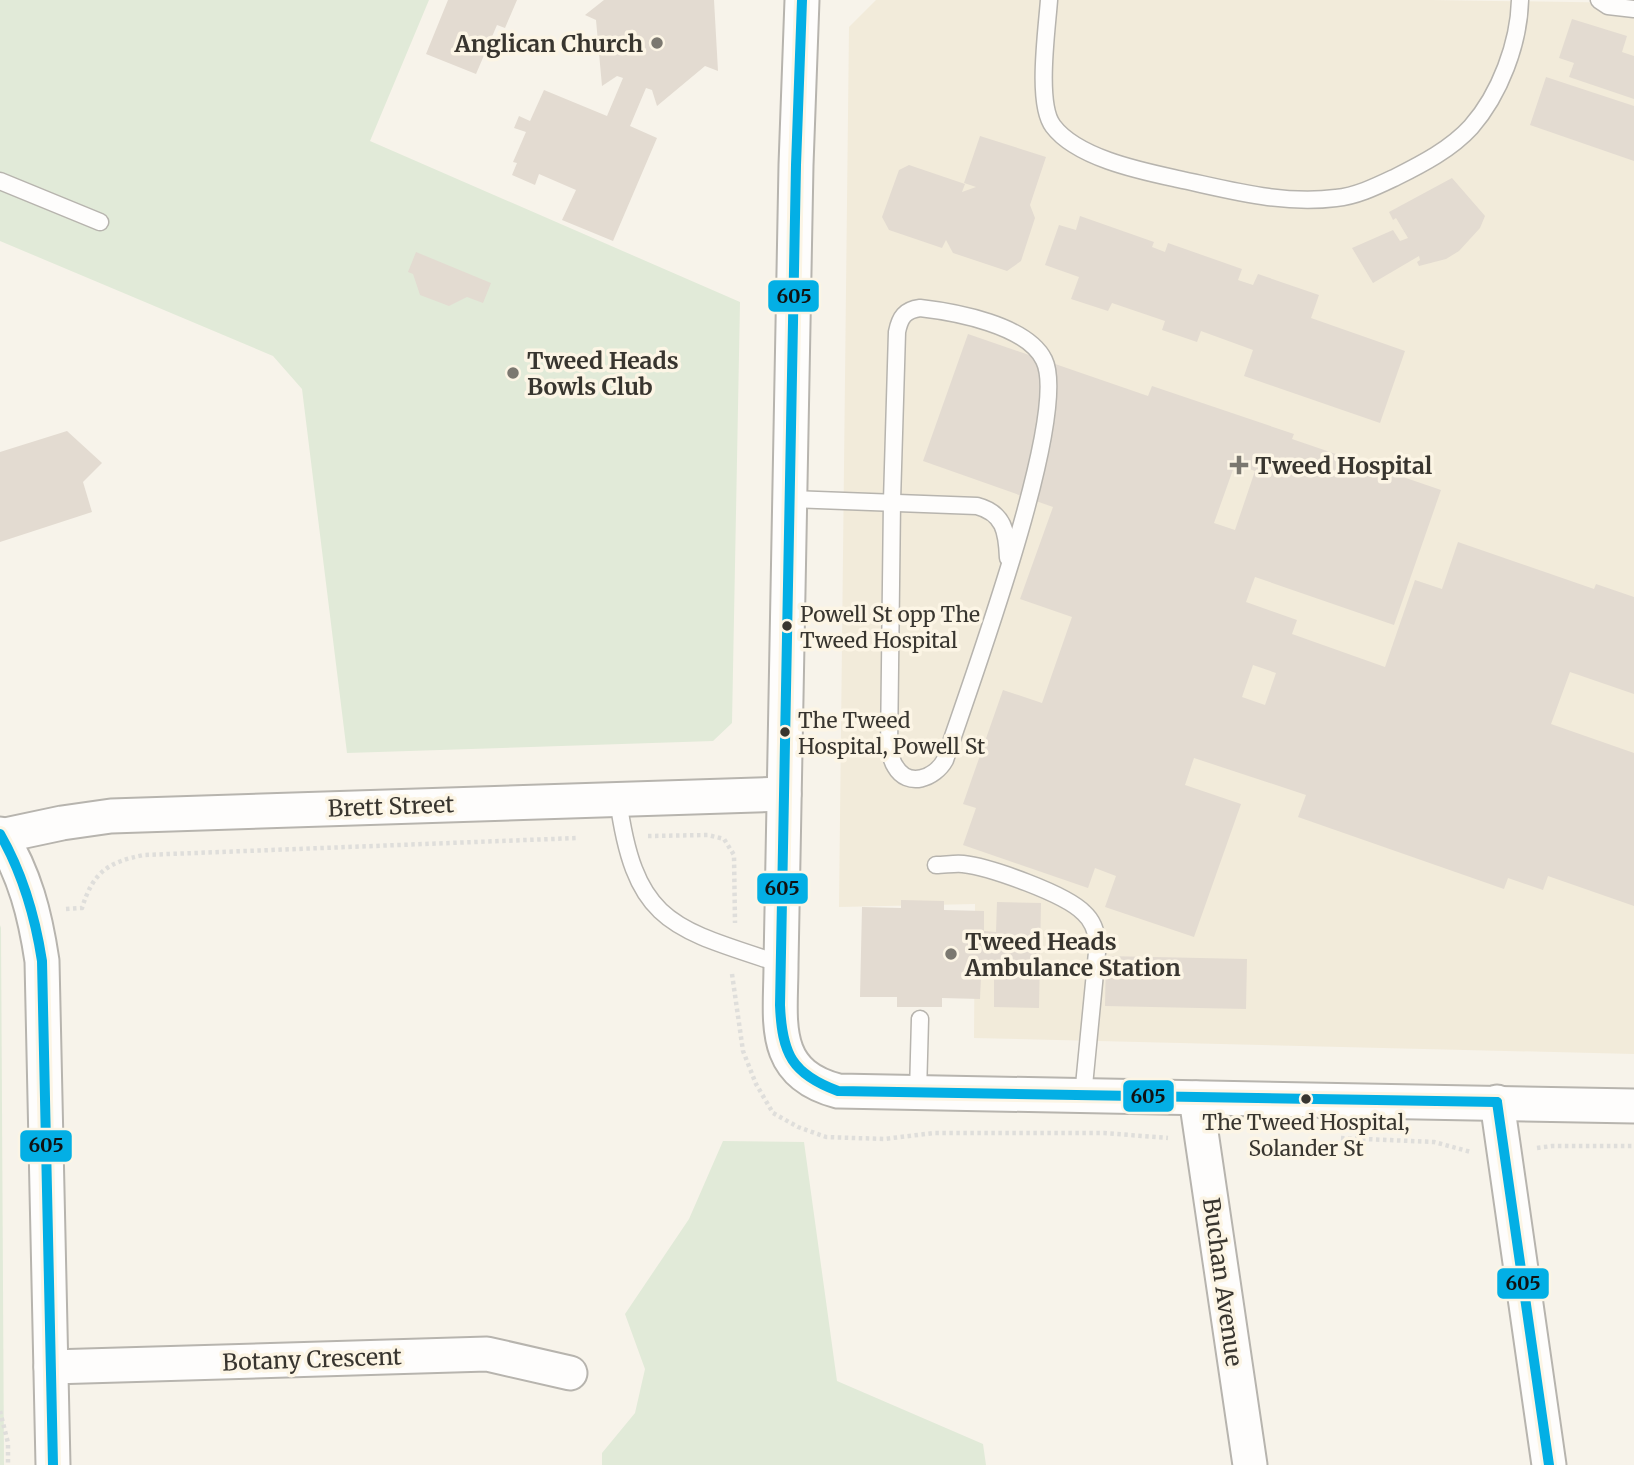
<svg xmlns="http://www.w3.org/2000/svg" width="1634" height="1465" font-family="Merriweather,serif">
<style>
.built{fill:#f2ebda}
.green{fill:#e1ead8}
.building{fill:#e3dbd1;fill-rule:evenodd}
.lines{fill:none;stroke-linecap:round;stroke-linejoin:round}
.lane-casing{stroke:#b7b4ae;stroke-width:19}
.street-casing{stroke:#b7b4ae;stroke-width:37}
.path{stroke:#dfdedb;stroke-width:4.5;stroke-dasharray:3.5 3.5;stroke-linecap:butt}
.lane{stroke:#fefdfc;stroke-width:16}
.street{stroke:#fefdfc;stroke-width:33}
.bus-1-casing{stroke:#fcf5e5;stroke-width:16}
.bus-1{stroke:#03afe5;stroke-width:10}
.poi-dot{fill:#7b7870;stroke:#fcf5e5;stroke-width:2.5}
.bus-dot{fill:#38352f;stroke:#fcf5e5;stroke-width:2.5}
.labels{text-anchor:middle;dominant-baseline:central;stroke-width:7;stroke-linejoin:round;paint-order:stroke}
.bus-label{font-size:21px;fill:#38352f;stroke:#fcf5e5;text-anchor:start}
.poi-label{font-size:23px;font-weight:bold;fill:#38352f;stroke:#fcf5e5;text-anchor:start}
.street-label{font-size:23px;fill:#38352f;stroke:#fcf5e5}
.line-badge{stroke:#fcf5e5;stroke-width:2.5}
.pale-badge-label{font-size:19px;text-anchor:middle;font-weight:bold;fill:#111}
</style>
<rect width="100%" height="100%" fill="#f7f3ea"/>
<path class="built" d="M876,0h556l202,3v1051l-660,-16 1,-134 -136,3 10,-880z"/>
<g class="green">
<path d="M0,0h429l-59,141 370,161 -8,421 -19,18 -366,12 -45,-364 -29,-33 -273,-115z"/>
<path d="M0,925l1,3 3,537h-4z"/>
<path d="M723,1141l81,1 33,239 146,63 3,21h-384v-12l33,-40 10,-44 -20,-55 64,-95z"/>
</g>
<g class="building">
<path d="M448,0h69l-12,28 -8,-3 -21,49 -50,-20z"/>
<path d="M604,0h110l4,71 -13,-5 -48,40 -5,-16 -6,-2 -16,38 27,12 -44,103 -51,-21 14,-30 -37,-16 -4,11 -23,-10 5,-12 -4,-1 13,-30 -12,-4 5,-12 11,5 14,-31 63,26 16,-38 -6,-2 -15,10 -6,-66 -11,-5z"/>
<path d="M1572,19l55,17 -5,16 12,4v43l-65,-22 5,-14 -15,-5z"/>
<path d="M1546,77l88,29v55l-104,-36z"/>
<path d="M980,136l66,21 -16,48 5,13 -14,43 -14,10 -54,-18 -7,-13 -4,8 -53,-18 -7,-13 17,-47 10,-5 56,19 -3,8 14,-5 -12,-4z"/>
<path d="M1452,178l33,38 -5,12 -21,23 -13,8 -27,7 -2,-4 3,-2 -1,-4 -46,27 -21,-35 41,-18 7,11 8,-3 -12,-20 -3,2 -4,-8z"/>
<path d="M1080,216l74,26 -2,5 13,5 3,-9 74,26 -4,11 15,5 5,-11 61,21 -8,23 94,33 -25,72 -136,-47 9,-26 -52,-19 -4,11 -35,-12 3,-9 -53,-18 -4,8 -37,-12 8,-22 -34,-12 14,-40 17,5z"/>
<path d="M416,252l75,31 -8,20 -16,-6 -18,9 -29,-11 -7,-21 -5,-2z"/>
<path d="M968,334l180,62 4,-10 142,48 -2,5 149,51 -47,135 -139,-48 -9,25 51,18 -5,14 93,33 30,-87 27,9 16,-47 136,47 2,-5 38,13v97l-64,-22 -19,52 83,29v153l-86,-30 -5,14 -35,-12 -4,11 -206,-72 8,-22 -112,-37 -9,27 56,19 -47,133 -89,-30 11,-31 -21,-8 -7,20 -125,-43 13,-37 -13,-4 40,-114 39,13 30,-86 -52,-18 33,-92 -130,-46zM1235,464l20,7 -20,59 -21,-7zM1253,665l23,8 -11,32 -23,-8z"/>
<path d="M67,431l35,32 -19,19 9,30 -92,30v-90z"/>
<path d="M901,900l43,1v9l40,1v20l12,1 1,-30 44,1 -2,105 -45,-1v-30h-13l-1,22 -38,-1v9h-45v-10h-37l2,-90 39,1z"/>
<path d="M1106,956l141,3 -1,50 -141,-3z"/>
</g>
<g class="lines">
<g class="lane-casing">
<g id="lane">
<path d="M1049,0c-2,29 -13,104 4,126 24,32 88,45 125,53 52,11 104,26 158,19 21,-2 41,-12 60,-21 26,-13 55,-28 75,-50 29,-33 48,-84 49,-127"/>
<path d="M1599,0l9,6 26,3"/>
<path d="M0,181l100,41"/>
<path d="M920,308c35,4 107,17 124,52 27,54 -77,333 -99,400 -10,18 -37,29 -50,6 -3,-4 -4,-11 -6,-16l3,-249 5,-169c3,-15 8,-22 23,-24z"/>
<path d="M791,499l186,7c27,7 30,26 31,52"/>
<path d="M618,799c17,125 54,129 163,165"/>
<path d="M936,865c9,0 19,-2 27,-1 27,3 103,30 121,49 9,8 11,17 14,29l-15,154"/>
<path d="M918,1093l2,-74"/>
</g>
</g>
<g class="street-casing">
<g id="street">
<path d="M802,0l-6,165 -15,799c0,57 -12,109 57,127l796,15"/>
<path d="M0,834c25,41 35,80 42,127l11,504"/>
<path d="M1,836l61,-13 49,-7 673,-22"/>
<path d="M1196,1098l54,367"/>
<path d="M1497,1102l52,363"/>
<path d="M51,1367l436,-13 83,19"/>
</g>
</g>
<g class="path">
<path d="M648,836l60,-1 16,4 10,16 1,68"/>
<path d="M66,909l16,-1c11,-36 26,-46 62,-53l433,-17"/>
<path d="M732,974l11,77 13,33 17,29 25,14 28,10 58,2 50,-6h170l64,5"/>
<path d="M1341,1138l93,4 37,10"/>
<path d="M1537,1148l15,-2h82"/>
<path d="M0,1411l8,32v22"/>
</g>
<use href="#lane" class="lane"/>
<use href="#street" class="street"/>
<g class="bus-1-casing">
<g id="bus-1">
<path d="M802,0l-6,165 -16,840c2,49 12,69 58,86l659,11"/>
<path d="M0,834c23,40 35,82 42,127l11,504"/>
<path d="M1497,1102l52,363"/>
</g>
</g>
<use href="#bus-1" class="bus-1"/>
</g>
<g class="poi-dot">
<circle cx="657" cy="43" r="7"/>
<circle cx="513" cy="373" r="7"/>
<path d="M1235.5 454.5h7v7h7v7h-7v7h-7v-7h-7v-7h7z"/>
<circle cx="951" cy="954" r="7"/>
</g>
<g class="bus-dot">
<circle cx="787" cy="626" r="6"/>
<circle cx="785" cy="732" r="6"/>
<circle cx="1306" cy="1099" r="6"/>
</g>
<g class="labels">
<g class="bus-label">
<text x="800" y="614">Powell St opp The<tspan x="800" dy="26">Tweed Hospital</tspan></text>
<text x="798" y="720">The Tweed<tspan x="798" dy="26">Hospital, Powell St</tspan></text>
<text x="1306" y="1122" text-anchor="middle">The Tweed Hospital,<tspan x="1306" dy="26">Solander St</tspan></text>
</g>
<g class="poi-label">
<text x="643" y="43" text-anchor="end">Anglican Church</text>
<text x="527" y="360">Tweed Heads<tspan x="527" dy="26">Bowls Club</tspan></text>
<text x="1255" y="465">Tweed Hospital</text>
<text x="965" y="941">Tweed Heads<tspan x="965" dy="26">Ambulance Station</tspan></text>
</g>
<g class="street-label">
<text transform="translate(391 806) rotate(-2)">Brett Street</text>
<text transform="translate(1223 1282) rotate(82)">Buchan Avenue</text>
<text transform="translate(312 1359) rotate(-2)">Botany Crescent</text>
</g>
</g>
<g class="line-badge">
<rect x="767" y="279" width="53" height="34" rx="7" fill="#03afe5"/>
<rect x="756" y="872" width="53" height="33" rx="7" fill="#03afe5"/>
<rect x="1122" y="1079" width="53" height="34" rx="7" fill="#03afe5"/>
<rect x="19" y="1129" width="54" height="34" rx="7" fill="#03afe5"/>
<rect x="1496" y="1267" width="54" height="33" rx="7" fill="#03afe5"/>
</g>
<g class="pale-badge-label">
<text x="794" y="303">605</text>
<text x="782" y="895">605</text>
<text x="1148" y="1103">605</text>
<text x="46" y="1152">605</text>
<text x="1523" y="1290">605</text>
</g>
</svg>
